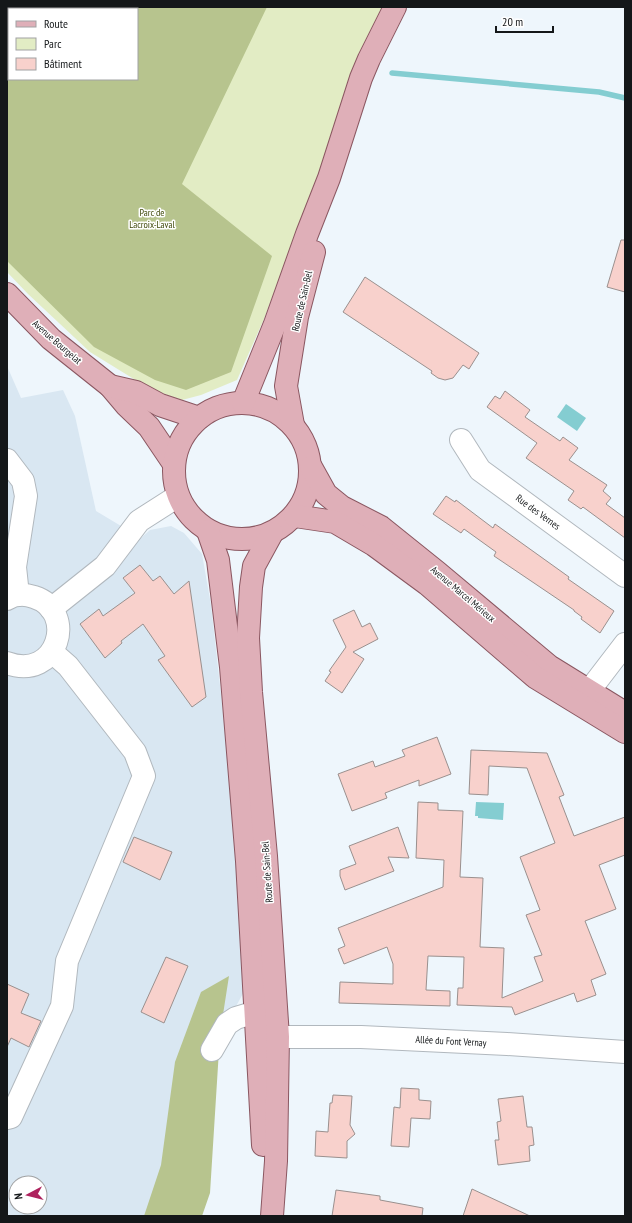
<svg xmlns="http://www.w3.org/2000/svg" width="632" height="1223" font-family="'PT Sans Narrow',sans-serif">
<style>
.built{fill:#d9e7f2;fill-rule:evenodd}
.green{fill:#e2ecc4;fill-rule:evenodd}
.forest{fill:#b7c48e;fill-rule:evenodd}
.water{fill:#84cdd1}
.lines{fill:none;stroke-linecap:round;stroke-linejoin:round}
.stream{stroke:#84cdd1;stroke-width:5.5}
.building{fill:#f8d1cc;stroke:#9a908e}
.minor-casing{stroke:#b1b8be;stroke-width:24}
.major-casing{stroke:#8a5761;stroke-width:24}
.minor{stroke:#fff;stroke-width:22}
.major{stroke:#dfafb8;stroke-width:22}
.labels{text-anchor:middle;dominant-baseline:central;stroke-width:3;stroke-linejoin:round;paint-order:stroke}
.park-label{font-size:10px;fill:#404a0c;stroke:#fff}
.street-label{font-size:10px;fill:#141719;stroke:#fff}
</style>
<rect width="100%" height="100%" fill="#eef6fc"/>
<path class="built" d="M7,366l14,32 42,-8 12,26 21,95 45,27 9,-8 21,-4 13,7 18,21 9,51 36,322 -1,61 -34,62 -38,166h-167zM16,1183h24v24h-24z"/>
<path class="green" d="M7,7h378l-27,51 -40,118 -54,143 -27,61 -36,15 -19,5 -32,-11 -60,-37 -62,-58 -21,-22zM9,9h128v70h-128z"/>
<g class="forest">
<path d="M7,7h260l-85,177 90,72 -41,116 -45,18 -31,-10 -61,-33 -87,-86zM9,9h128v70h-128z"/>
<path d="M229,976l-9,58 -10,159 -8,23h-58l17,-51 14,-103 26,-70z"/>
</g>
<g class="water">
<path d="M566,404l20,14 -9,13 -20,-14z"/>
<path d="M476,802l28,1 -1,17 -25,-2v-2h-3z"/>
</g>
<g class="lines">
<path class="stream" d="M392,73l207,19 26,6"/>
</g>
<g class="building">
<path d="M621,240h4v52l-18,-5z"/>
<path d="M365,277l114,76 -10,16 -6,-4 -10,13 -8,2 -7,-2 -7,-5 1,-2 -89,-59z"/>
<path d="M505,391l25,19 -5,7 35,24 3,-4 15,11 -9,12 38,25 -4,6 8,7 -5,6 19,14v20l-42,-31 -2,2 -13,-9 6,-9 -48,-33 11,-15 -50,-36 8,-11 5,3z"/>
<path d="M446,496l9,6 1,-2 37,28 2,-4 74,53 -1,2 46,32 -14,22 -19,-14 1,-2 -8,-6v-1l-80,-54 2,-4 -32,-23 -3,4 -28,-19z"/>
<path d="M140,565l13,16 7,-5 14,18 15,-13 17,116 -14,10 -34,-47 7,-4 -22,-32 -22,17 1,2 -17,15 -25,-34 19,-15 4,7 32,-23 -12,-15z"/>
<path d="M354,610l8,17 8,-4 8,16 -25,13 11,7 -22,34 -17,-12 6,-9 -2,-1 17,-24 -13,-27z"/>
<path d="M437,737l14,37 -32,12v-6l-34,13 2,5 -35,13 -14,-37 35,-13 2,6 30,-11 -3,-6z"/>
<path d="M471,750l76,3 17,42 -5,2 15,39 51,-19v38l-26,10 17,44 -31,12 21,53 -15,6 5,15 -19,7 -3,-9 -59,22 -3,-8 -55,-2 1,-17h5l1,-31 -36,-1 -2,34 24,1v15l-111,-3 1,-21 53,2v-20l-6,-17 -43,17 -6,-15 7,-3 -7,-18 105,-41 1,-27 -28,-2 2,-56 20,1v7l25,1 -3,66 23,1 -3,69 24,1 -2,50 41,-17 -9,-24 8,-2 -16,-40 14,-5 -20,-53 35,-14 -28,-75 -38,-2 -1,29 -19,-1z"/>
<path d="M398,827l11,31 -21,-1 6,14 -49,19 -5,-14v-6l16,-6 -7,-18z"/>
<path d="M134,837l38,15 -12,28 -37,-18z"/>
<path d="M166,957l22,9 -24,57 -23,-11z"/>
<path d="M7,984l22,10 -8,19 20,8 -12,26 -18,-9 -4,9z"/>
<path d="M401,1088l18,1v11l12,1 -1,18 -19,-1 -2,29 -18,-1 3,-39 6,1z"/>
<path d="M333,1095l19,1 -2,29 5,9 -8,7v17l-32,-2 1,-25 12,1 2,-29h2z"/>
<path d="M523,1096l4,31h5l2,18 -5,1 1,15 -32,4 -3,-25h4l-2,-18 4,-1 -3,-22z"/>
<path d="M472,1189l58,27h-67z"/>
<path d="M336,1190l44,6v4l43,8 -1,8h-90z"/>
</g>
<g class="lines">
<g class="minor-casing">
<g id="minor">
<path d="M461,440l19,30 145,106"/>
<path d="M7,460l16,21 3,15 -11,71 3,28"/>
<path d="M7,599c8,-5 18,-5 27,-2 44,14 24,85 -27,66"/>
<path d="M51,609l54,-43 34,-45 39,-25"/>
<path d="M589,691l36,-47"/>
<path d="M267,1023l1,7 10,7h83l146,7 118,8"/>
<path d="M212,1050l15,-26 9,-6 20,-6"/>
<path d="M7,1118l4,-1 51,-111 5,-45 77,-185 -9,-24 -67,-86 -16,-14"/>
</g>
</g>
<g class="major-casing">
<g id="major">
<path d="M7,294l44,45 59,47 16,19 23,22 25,37"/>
<path d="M110,386l26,6 24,13 39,13"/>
<circle cx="242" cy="471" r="68"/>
<path d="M243,403l32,-79 32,-90 22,-56 32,-100 8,-19 26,-52"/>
<path d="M293,425l-7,-39 11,-69 17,-65"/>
<path d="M311,467l15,27 16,13 39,20 56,45 112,94 76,47"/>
<path d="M295,516l40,6 39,23 53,39 108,93 90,55"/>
<path d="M208,531l10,29 13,107 16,194 16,284"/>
<path d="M272,1216l4,-55 2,-124 -12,-181 -15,-164 -3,-54 3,-51 3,-21 18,-33"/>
</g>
</g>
<use href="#minor" class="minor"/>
<use href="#major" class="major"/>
</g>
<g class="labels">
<g class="park-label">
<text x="152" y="212">Parc de<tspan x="152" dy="12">Lacroix-Laval</tspan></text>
</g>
<g class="street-label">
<text transform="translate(302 301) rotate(-77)">Route de Sain-Bel</text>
<text transform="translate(57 342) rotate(41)">Avenue Bourgelat</text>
<text transform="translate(538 512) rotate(36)">Rue des Vernes</text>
<text transform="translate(463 594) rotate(40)">Avenue Marcel Mérieux</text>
<text transform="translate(267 872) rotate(-94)">Route de Sain-Bel</text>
<text transform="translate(451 1041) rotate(3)">Allée du Font Vernay</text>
</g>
</g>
<rect width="632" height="1223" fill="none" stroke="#141719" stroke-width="16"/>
<rect x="8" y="8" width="130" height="72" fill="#ffffff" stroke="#a1a2a3"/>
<rect x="16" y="21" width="20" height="6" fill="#dfafb8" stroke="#a1a2a3"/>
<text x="44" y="28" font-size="12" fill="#141719">Route</text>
<rect x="16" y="38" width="20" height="12" fill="#e2ecc4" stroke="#a1a2a3"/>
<text x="44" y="48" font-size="12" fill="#141719">Parc</text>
<rect x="16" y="58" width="20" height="12" fill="#f8d1cc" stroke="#a1a2a3"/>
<text x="44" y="68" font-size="12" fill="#141719">Bâtiment</text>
<g transform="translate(28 1195) rotate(263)"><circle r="19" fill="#ffffff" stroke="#a1a2a3"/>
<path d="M0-3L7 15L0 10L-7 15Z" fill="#ae225e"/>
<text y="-6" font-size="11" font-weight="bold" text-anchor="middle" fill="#141719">N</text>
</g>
<path d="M496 26v6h57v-6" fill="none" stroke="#141719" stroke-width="2"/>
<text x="502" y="26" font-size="12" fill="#141719" stroke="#ffffff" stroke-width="3" paint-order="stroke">20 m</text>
</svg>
